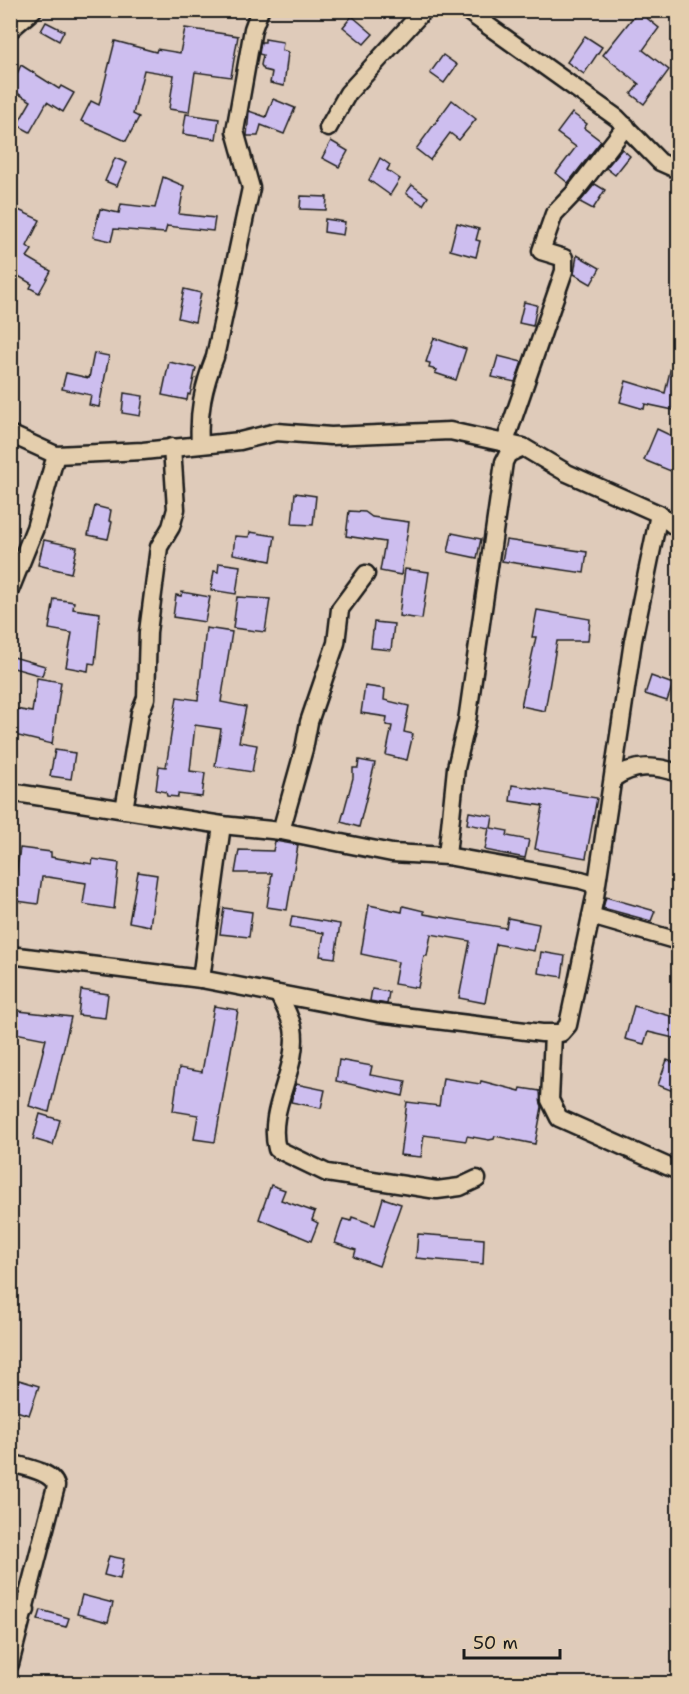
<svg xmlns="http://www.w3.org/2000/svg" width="689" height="1694" font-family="'Shantell Sans',sans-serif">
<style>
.building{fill:#cdbeef;stroke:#1c1c1c;stroke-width:1.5}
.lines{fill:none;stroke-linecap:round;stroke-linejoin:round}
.minor-casing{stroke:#1c1c1c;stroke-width:21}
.minor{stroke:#e4cead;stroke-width:16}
</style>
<rect width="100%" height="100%" fill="#dfcbba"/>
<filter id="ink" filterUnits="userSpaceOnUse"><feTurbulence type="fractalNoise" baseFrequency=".0167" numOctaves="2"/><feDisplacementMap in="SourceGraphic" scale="12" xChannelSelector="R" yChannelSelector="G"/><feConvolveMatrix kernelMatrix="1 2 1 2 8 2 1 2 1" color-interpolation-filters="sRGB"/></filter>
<g filter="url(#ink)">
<g class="building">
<path d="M638,11l21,17 -16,22 26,20 -25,34 -13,-10 8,-10 -36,-29z"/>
<path d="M352,16l21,18 -9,10 -21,-17z"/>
<path d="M46,22l18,9 -5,10 -18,-10z"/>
<path d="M185,28l53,8 -7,41 -36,-5 -6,40 -20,-3 5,-34 -30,-5 -11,44 6,3 -13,24 -45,-20 10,-20 8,4 16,-64 41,11 1,-3 23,4z"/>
<path d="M585,36l17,11 -18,27 -17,-12z"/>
<path d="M265,39l18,3 -1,8 6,2 -4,34 -14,-3 2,-11 -8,-2 -3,-5 2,-10 -4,-1 2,-12h4z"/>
<path d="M443,55l14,10 -13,18 -14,-10z"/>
<path d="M21,65l38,24 2,-3 13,7 -11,19 -16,-10 -17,30 -13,-7 14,-24 -21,-12z"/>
<path d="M273,99l22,9 -11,26 -23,-9 -3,11h-11l2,-25 17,6z"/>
<path d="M452,100l24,19 -17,21 -9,-7 -20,27 -14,-11z"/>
<path d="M572,113l15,11 -3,4 17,13 -33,42 -12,-10 20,-26 -19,-14z"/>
<path d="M186,114l33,5 -3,20 -33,-5z"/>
<path d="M331,141l17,10 -9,16 -17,-9z"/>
<path d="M622,149l8,7 -15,19 -9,-7z"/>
<path d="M115,158l12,5 -10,23 -12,-5z"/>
<path d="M380,158l10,7 -3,5 13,9 -10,16 -21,-15z"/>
<path d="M163,177l21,9 -5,28 36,4 -2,13 -46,-5 -2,7 -51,-4 -3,12 -18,-4 7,-28 19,4 2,-9 34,4z"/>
<path d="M595,184l10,6 -12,19 -13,-7z"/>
<path d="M412,185l16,12 -5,8 -17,-12z"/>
<path d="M301,196l26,1 -1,13 -26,-1z"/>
<path d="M10,206l30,14 -13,26 5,4 -5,7 24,14 -12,22 -9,-5 2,-4 -22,-13z"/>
<path d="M325,219l20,3 -2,13 -19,-3z"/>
<path d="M457,223l22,6 -3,11 4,1 -4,16 -26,-7z"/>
<path d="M577,255l23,13 -9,16 -17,-10z"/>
<path d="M184,289l17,4 -6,29 -17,-4z"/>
<path d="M524,302l13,3 -4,21 -14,-3z"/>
<path d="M434,338l32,11 -10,31 -21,-7 2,-3 -8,-2 1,-5 -4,-1z"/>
<path d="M94,353l15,3 -10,51 -10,-2 2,-10 -29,-6 4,-16 23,5z"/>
<path d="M674,353l4,1v57l-33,-7 -1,5 -24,-7 6,-21 39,12z"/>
<path d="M498,356l24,6 -7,20 -23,-5z"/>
<path d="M169,362l27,6 -6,27 -2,-1 -1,6 -25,-5z"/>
<path d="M124,393l19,3 -3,20 -18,-3z"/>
<path d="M657,429l21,10v35l-34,-14z"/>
<path d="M295,493l21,3 -3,29 -21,-1z"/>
<path d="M95,506l16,4 -2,11 3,1 -4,17 -20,-4z"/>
<path d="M349,511l16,1 7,5 37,5 -8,53 -21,-4 5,-29 -39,-6z"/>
<path d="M250,532l25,4 -4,25 -38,-7 2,-18 14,1z"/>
<path d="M452,533l29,6 -4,19 -29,-6z"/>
<path d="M44,540l33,7 -6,26 -33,-8z"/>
<path d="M506,540l81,12 -3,21 -82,-12z"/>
<path d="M219,563l21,3 -4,28 -25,-4 3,-19 4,1z"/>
<path d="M405,569l24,3 -7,47 -23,-3z"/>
<path d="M182,592l28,5 -5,25 -32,-5 3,-22 5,1z"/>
<path d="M237,597l33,2 -5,33 -32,-4z"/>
<path d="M54,599l20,3 -1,7 27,4 -5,51 -6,-1 -1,8 -22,-4 6,-34 -23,-4z"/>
<path d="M537,610l53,9 -2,22h-31l-12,70 -24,-5 15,-69h-4z"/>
<path d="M374,622l20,2 -3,26 -20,-2z"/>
<path d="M206,628l26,4 -11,70 25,5 -7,35 18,3 -5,27 -37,-6 6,-37 -26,-4 -5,46 15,2 -3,24 -24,-3v3l-11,-1 -1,-4 -10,-2 3,-24 7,1 11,-70 21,3z"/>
<path d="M10,656l35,10 -3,10 -32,-9z"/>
<path d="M651,676l22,8 -6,17 -22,-7z"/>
<path d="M37,678l24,4 -9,62 -42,-10v-26l22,4z"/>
<path d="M365,686l20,3 -1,11 25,6 -5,26 9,2 -6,26 -21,-5 6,-29 -6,-1 1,-8 -26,-4z"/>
<path d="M55,750l20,3 -4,26 -21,-3z"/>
<path d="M359,760l16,3 -16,64 -18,-5 12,-44v-10h5z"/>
<path d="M512,785l85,13 -11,60 -51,-9 8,-43 -33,-5z"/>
<path d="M469,812l24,4 -2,12 17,3 -1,5 22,4 -4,18 -40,-8 4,-22 -22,-4z"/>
<path d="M275,841l23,4 -11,65 -20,-3 5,-34h-37l4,-23 34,1z"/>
<path d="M20,848l31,4v5l41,7 1,-5 26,4 -5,46 -31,-5 3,-21 -38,-6h-6l-4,27 -28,-4v-25h6z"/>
<path d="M138,872l19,3 -7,51 -21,-4z"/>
<path d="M606,897l49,14 -4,10 -48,-13z"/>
<path d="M369,905l33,7 1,-6 21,5v3l82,14 2,-10 31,6 -5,27 -38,-7 -11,59 -26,-5 11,-57 -39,-7 -4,22h-3l-6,32 -24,-4 4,-22 -37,-8z"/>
<path d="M224,908l28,4 -3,25 -29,-3z"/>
<path d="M292,916l48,8 -5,34 -15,-2 4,-23 -34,-6z"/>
<path d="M541,952l24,4 -3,21 -24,-4z"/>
<path d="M372,989l17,3 -2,12 -17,-3z"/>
<path d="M81,990l27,4 -3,24 -27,-3z"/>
<path d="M214,1006l24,4 -23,132 -21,-3 4,-24 -25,-4 6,-43 23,4z"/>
<path d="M634,1006l44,12v21l-30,-7 -4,12 -19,-5z"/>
<path d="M10,1010l61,7 -22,95 -20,-6 17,-67 -36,-7z"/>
<path d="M339,1060l33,6 -2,9 36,6 -3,15 -67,-15z"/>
<path d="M667,1060l11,4v29l-20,-8z"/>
<path d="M443,1078l37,6 1,-3 39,10 1,-3 19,3 2,16 -7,37 -40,-8 -1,3 -5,1 -22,-4 -1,5 -42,-6 -3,22 -21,-2 7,-53 32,4z"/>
<path d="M296,1084l29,6 -4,18 -30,-6z"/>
<path d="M40,1114l20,6 -7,25 -20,-6z"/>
<path d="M271,1185l14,5 -4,10 34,12 -3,8 6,3 -7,18 -52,-22z"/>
<path d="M383,1198l18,6 -22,62 -25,-9 2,-7 -21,-7 8,-24 8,2 1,-4 23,8z"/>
<path d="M418,1234l66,5 -1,25 -67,-6z"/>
<path d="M19,1380l20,6 -10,29 -19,-6z"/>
<path d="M109,1556l15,3 -4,20 -16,-4z"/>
<path d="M82,1595l31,8 -5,19 -31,-8z"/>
<path d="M41,1610l28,8 -3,9 -28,-7z"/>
</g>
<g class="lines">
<g class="minor-casing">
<g id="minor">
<path d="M466,10l151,108 43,44 18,8"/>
<path d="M10,30l23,-20"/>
<path d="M328,128l20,-35 76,-83"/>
<path d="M10,434l46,21 87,-4 97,-10 36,-9 55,4 119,-5 73,16 44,26 92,41 19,15"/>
<path d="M505,442l59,-171v-13l-23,-7 13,-37 20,-21 52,-67"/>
<path d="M200,444c-2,-32 3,-57 15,-87l36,-169 -16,-57 18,-102 7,-19"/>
<path d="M10,590l25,-62 21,-73"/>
<path d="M614,778c20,-14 41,-13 64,-5"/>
<path d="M10,792l212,33 59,6 111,22 55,3 134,24 10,3 4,5"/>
<path d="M124,810l16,-97 6,-15 2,-66 11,-85 12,-20 5,-18 -4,-62"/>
<path d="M281,831l23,-82 5,-27 27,-79 4,-34 26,-35"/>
<path d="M447,856l9,-88 11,-47 37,-259 4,-8 15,-7"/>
<path d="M591,916l87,25"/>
<path d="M10,955l191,24 177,34 164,20h19l7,-8 27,-128 38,-256 26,-127"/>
<path d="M201,979l21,-154"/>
<path d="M278,994c6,11 12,22 15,34 7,41 -27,80 -16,121l50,24 110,17 23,-3 17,-8"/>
<path d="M553,1034l-3,66 9,18 119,53"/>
<path d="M10,1463c14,4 42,8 46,23l-46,178"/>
<path d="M10,1607l16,3"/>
</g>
</g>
<use href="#minor" class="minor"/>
</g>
</g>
<rect width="689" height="1694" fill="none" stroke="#e4cead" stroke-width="36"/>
<rect x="18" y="18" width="653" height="1658" fill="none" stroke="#1c1c1c" stroke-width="2" filter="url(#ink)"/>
<path d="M464 1649v9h96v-9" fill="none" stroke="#1c1c1c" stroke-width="3"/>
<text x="473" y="1649" font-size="18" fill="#1c1c1c" stroke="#e4cead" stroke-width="4.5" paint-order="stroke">50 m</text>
</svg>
